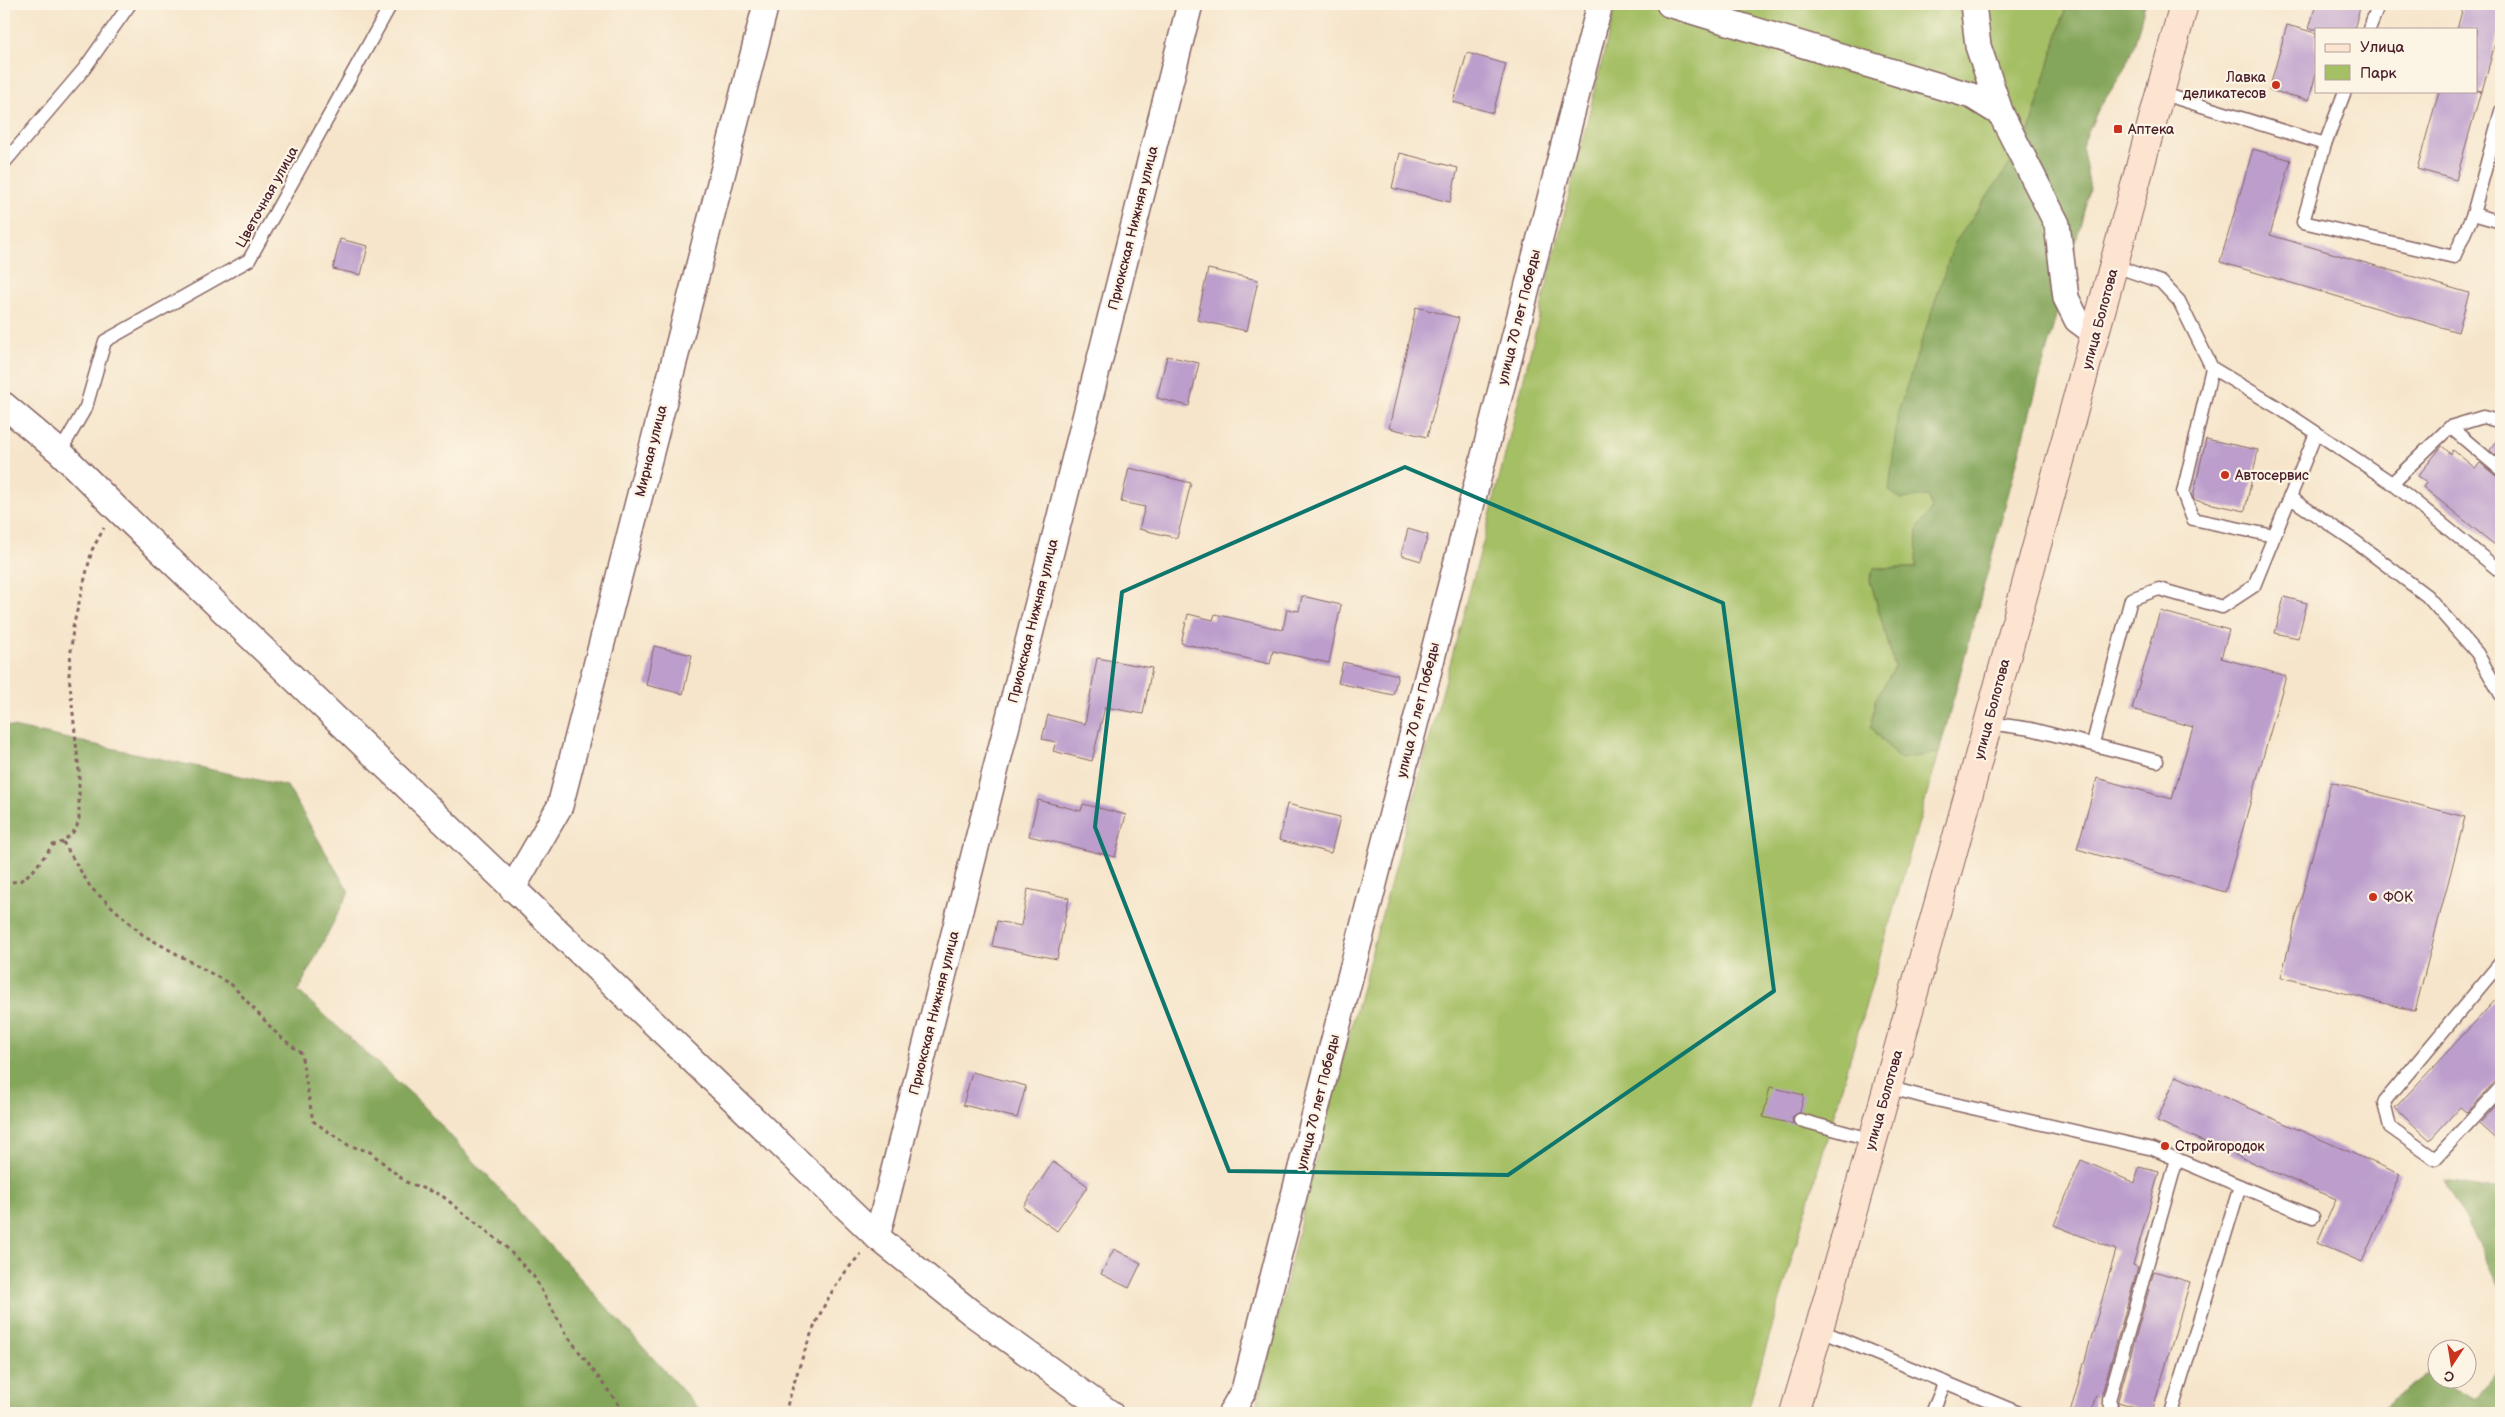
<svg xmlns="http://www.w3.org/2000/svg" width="2505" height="1417" font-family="'Balsamiq Sans',sans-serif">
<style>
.green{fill:#a5bf65;stroke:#786f48}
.forest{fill:#84a65a;stroke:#676242}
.building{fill:#bc9dcc}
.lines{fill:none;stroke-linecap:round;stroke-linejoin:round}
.lane-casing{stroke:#866463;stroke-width:15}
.street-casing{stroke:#866463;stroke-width:28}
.secondary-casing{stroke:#866463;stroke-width:30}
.path{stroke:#866463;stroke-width:3;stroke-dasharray:4 4;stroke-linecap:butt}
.lane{stroke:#fff;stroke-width:12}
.street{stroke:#fff;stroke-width:25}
.secondary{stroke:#fde4d1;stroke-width:28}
.marked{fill:none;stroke:#0f766e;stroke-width:4;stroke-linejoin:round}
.poi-dot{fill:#c8321e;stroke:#fcf5e5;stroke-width:2}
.labels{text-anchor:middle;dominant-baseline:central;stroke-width:4.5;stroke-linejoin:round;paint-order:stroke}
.poi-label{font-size:14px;fill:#4a1f2b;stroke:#fcf5e5;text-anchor:start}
.street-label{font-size:14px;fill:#4a1f2b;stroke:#fcf5e5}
</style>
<rect width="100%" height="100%" fill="#fcf5e5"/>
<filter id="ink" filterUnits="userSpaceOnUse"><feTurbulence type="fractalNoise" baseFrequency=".02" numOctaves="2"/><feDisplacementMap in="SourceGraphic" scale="10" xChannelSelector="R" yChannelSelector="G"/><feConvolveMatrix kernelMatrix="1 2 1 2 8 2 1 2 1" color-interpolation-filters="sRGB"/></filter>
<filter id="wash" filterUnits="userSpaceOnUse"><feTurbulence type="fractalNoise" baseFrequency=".0096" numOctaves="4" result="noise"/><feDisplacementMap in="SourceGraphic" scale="20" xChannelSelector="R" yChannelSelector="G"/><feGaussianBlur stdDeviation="1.12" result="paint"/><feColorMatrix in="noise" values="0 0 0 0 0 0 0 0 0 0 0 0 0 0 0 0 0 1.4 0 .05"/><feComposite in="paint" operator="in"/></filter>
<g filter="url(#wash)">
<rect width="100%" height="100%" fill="#f6e5cb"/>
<path class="green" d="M1616,4h451l-41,137 -125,358 27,-3 4,12 -15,23 -1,37h-42l-4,12 25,87 -20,33 -4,27 28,32 40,-6 -192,660h-492l62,-260 171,-629z"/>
<g class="forest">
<path d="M2067,4h78l-10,39 -12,29 -25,38 -16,36 8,43 -151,564 -40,6 -28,-32 4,-27 20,-33 -25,-87 4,-12h42l1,-37 15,-23 -4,-12 -27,3 -12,-8 9,-79 56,-168 72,-103z"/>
<path d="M4,725l283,61 62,106 -51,99 122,111 283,311h-699z"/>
<path d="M2445,1181l56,9v98z"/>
<path d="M2501,1365v48h-126l53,-39 48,24z"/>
</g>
<g id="blocks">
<g class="building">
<path d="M2316,4h45l-7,25h-45z"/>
<path d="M2464,4h37v18l-19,69 -6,-1v-61h-19z"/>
<path d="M2287,25l29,8v40l-7,27 -40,-10z"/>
<path d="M1467,53l39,11 -13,49 -40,-11z"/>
<path d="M2439,91h42l-25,89 -39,-11z"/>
<path d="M2253,149l38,11 -21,75 199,58 -11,39 -238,-70z"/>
<path d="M1400,153l58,15 -8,34 -58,-14z"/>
<path d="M340,239l28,7 -7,29 -28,-6z"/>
<path d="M1208,269l50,11 -11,51 -50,-11z"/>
<path d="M1416,307l43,11 -32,119 -38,-9z"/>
<path d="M1167,356l32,7 -10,43 -32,-8z"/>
<path d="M2501,436v24l-11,-10z"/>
<path d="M2206,439l52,11 -13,61 -51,-11 -1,-3z"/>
<path d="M2442,446l9,8 2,-4 22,18 5,-5 16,13 5,2v72l-78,-63 4,-5 -9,-6z"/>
<path d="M1129,468l62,15 -14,55 -38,-9 6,-22 -24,-5z"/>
<path d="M1408,529l20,6 -7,26 -20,-6z"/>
<path d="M1302,596l39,9 -12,58 -56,-12 -3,13 -89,-21 7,-29 25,6 2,-6 68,16 4,-21 12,2z"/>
<path d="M2284,597l23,6 -9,35 -23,-5z"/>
<path d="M2160,611l69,19 -8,28 65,18 -61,216 -148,-43 20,-71 75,21 21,-72 -61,-18z"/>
<path d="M654,646l38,9 -9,39 -37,-9z"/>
<path d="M1097,658l55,10 -9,46 -38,-7 -13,54 -39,-10 3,-9 -14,-3 6,-24 37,9z"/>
<path d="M1343,662l55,13 -5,20 -55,-12z"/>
<path d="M2331,782l134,35 -50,194 -134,-34z"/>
<path d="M1038,800l43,11 2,-7 43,11 -11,42 -86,-21z"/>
<path d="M1287,804l53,13 -9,36 -52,-13z"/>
<path d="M1028,889l41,9 -12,61 -65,-13 5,-25 24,5z"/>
<path d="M2501,994v86l-6,2 -28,31 -7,-6 -30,33 -35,-32z"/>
<path d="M972,1072l54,14 -9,32 -54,-13z"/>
<path d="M2176,1076l224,98 -38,88 -45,-19 19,-44 -179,-78z"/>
<path d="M1770,1087l34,8 -4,17 -8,5 1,7 -30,-7z"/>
<path d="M2501,1100v44l-22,-20z"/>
<path d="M2081,1160l54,23 4,-16 20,5 -26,93 5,2 -37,130 -5,-2 -5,18h-21l46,-163 -62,-25z"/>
<path d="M1053,1162l35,24 -31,45 -34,-24z"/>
<path d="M1114,1249l27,14 -12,25 -28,-14z"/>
<path d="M2154,1271l36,11 -38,130 -34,-10v-2z"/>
</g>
</g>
</g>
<g filter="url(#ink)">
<use href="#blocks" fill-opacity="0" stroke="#866463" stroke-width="1"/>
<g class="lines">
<g class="lane-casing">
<g id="lane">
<path d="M2369,29l10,-25"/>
<path d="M2160,93l165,51 -22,78 151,35 19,-43 28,8"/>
<path d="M2325,144l20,-53"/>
<path d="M4,163l80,-94 46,-65"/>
<path d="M2473,214l28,-103"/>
<path d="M2115,266l46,16 18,19 33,67 67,40 113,75 109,89"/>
<path d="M2212,368l-29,125 10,26 81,17"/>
<path d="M2450,427l51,43"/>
<path d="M60,452l26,-45 19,-66 144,-81 142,-256"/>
<path d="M2392,483l58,-56 33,-10 18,5"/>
<path d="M2289,497l67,45 71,54 50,57 24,42"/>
<path d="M1989,723l42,6 126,32"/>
<path d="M2093,743l38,-144 28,-10 63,18 32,-21 62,-153"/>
<path d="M2501,962l-117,140 6,25 45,32 66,-71"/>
<path d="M1887,1087l45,12 221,50 160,68"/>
<path d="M1800,1120l73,20"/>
<path d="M1819,1330l200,83"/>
<path d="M1932,1413l13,-31"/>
<path d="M2114,1413l-5,-13 68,-241"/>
<path d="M2171,1413l69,-227"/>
</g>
</g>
<g class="street-casing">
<g id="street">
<path d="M1669,4l303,92 29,18 56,110 9,74 11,22 19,14"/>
<path d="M1973,4l5,42 23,68"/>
<path d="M4,405l56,47 55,55 762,730 96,77 137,99"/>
<path d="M512,889l48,-83 206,-802"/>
<path d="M877,1237l313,-1233"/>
<path d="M1231,1413l13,-23 356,-1386"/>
</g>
</g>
<g class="secondary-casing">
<path id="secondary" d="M1794,1413c56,-185 106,-372 158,-558 78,-284 156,-567 232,-851"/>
</g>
<g class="path">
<path d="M63,842l28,46 52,47 89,50 45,49 24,19 12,68 35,24 22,7 36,30 35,13 63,50 30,32 32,57 59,79"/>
<path d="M4,883l16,-2 13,-10 20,-26 10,-3 13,-13 3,-9v-49l-10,-96 4,-48 19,-77 12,-22"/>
<path d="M785,1413c17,-57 34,-116 76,-159"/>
</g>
<use href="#lane" class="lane"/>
<use href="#street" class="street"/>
<use href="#secondary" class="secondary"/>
</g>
</g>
<path class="marked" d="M1405,467l318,136 51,388 -266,184 -279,-4 -134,-344 27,-235z"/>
<g class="poi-dot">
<circle cx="2276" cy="85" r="5"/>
<rect x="2113" y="124" width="10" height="10" rx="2.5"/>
<circle cx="2225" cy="475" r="5"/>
<circle cx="2373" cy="897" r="5"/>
<circle cx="2165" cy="1146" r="5"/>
</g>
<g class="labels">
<g class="poi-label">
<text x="2266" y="77" text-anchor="end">Лавка<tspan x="2266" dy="16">деликатесов</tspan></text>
<text x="2128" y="129">Аптека</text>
<text x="2235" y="475">Автосервис</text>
<text x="2383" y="897">ФОК</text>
<text x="2175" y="1146">Стройгородок</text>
</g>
<g class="street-label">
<text transform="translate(267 197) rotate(-61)">Цветочная улица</text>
<text transform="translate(1133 228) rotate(-76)">Приокская Нижняя улица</text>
<text transform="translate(1519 317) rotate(-76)">улица 70 лет Победы</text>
<text transform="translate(2100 319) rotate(-75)">улица Болотова</text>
<text transform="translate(651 451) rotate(-76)">Мирная улица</text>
<text transform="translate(1033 621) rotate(-76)">Приокская Нижняя улица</text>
<text transform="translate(1992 709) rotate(-75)">улица Болотова</text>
<text transform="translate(1418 710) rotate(-76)">улица 70 лет Победы</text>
<text transform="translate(934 1013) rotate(-76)">Приокская Нижняя улица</text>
<text transform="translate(1884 1100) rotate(-74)">улица Болотова</text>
<text transform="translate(1318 1102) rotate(-76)">улица 70 лет Победы</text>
</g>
</g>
<rect width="2505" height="1417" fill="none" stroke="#fcf5e5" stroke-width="20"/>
<rect x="2315" y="28" width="162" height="65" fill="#fcf5e5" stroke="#b59f9b"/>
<rect x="2325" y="44" width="25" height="8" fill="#fde4d1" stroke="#b59f9b"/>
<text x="2360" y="52" font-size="15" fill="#4a1f2b">Улица</text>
<rect x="2325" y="65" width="25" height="15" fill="#a5bf65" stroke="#b59f9b"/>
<text x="2360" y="78" font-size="15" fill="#4a1f2b">Парк</text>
<g transform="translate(2452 1364) rotate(192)"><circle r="24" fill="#fcf5e5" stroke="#b59f9b"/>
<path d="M0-4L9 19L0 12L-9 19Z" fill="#c8321e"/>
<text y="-8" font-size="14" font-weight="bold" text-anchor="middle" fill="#4a1f2b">С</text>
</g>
</svg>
